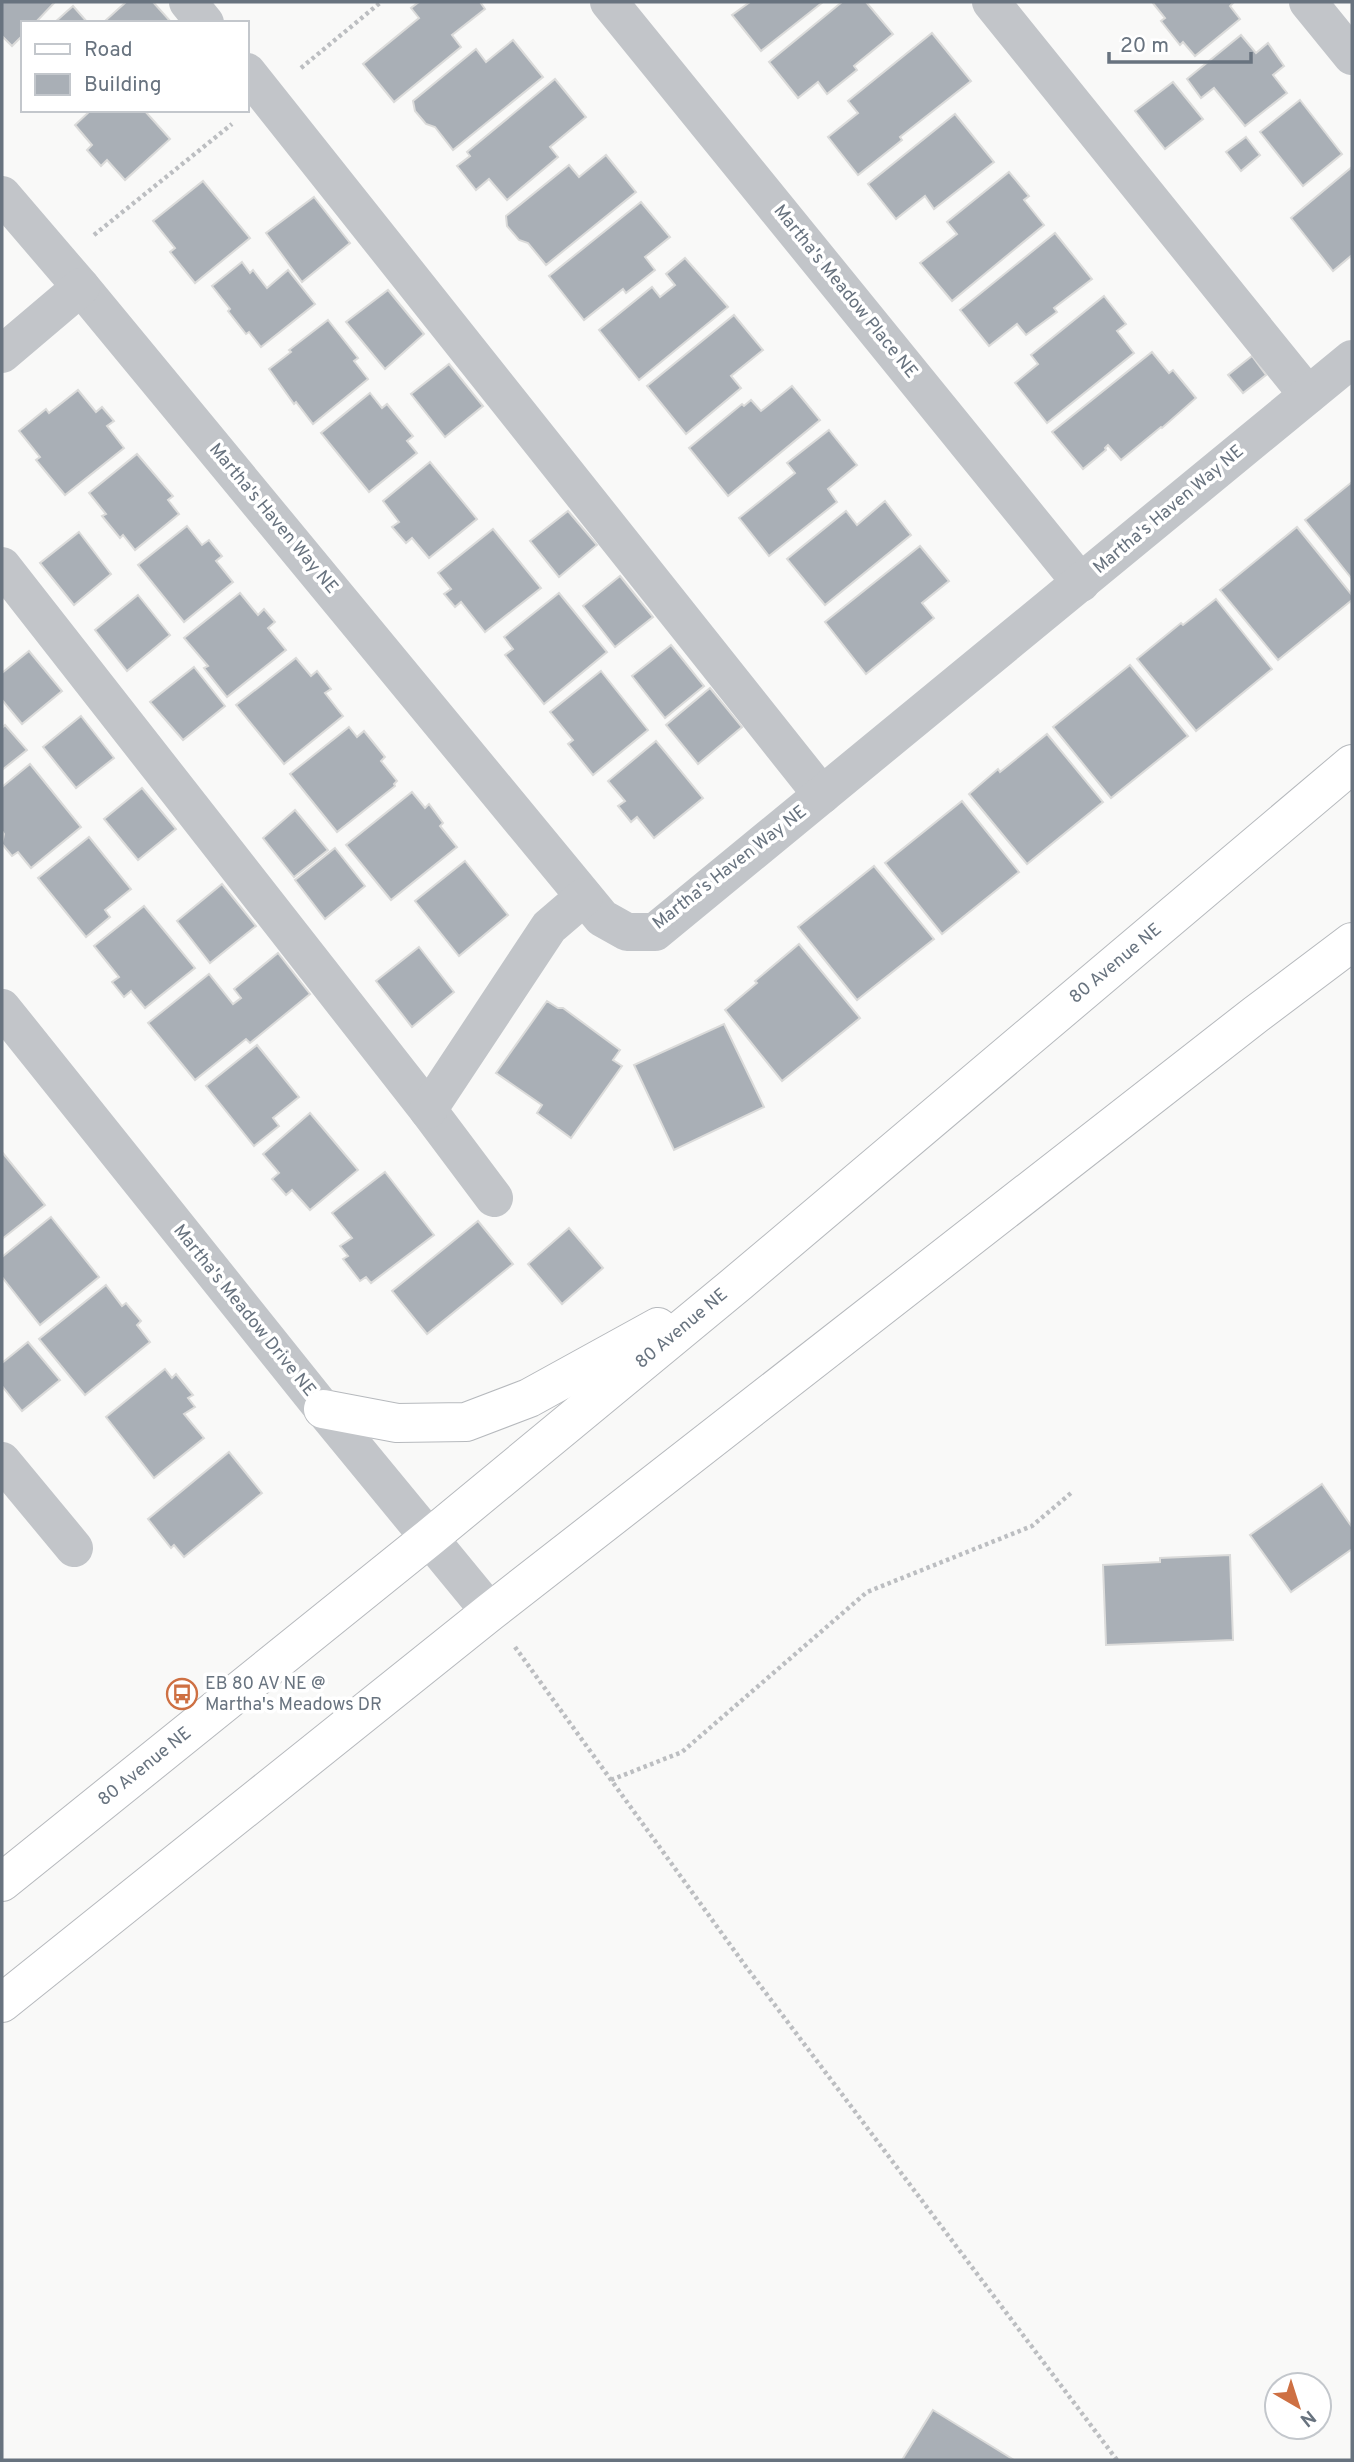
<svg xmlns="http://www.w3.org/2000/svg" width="1354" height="2462" font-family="Overpass,sans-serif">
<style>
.building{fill:#a9afb6;stroke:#dbdbda;stroke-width:2}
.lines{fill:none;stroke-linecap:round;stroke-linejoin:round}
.major-casing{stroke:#b6b9bd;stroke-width:40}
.path{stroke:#bcbec1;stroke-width:4.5;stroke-dasharray:3.5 3.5;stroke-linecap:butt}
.minor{stroke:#c2c5c9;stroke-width:38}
.major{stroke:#fff;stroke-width:38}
.labels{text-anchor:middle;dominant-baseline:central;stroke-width:7;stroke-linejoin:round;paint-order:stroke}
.street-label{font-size:18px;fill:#68737f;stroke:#fff}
.poi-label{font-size:18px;fill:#68737f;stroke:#fff;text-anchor:start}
</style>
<rect width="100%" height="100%" fill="#f9f9f8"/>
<g class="building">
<path d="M2,2h53l-20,21h-12v12l-11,11 -10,-10z"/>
<path d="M126,2h27l18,20 -64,1 -2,-2z"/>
<path d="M419,2h61l5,7 -33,26 9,12 -67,55 -31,-38 56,-46 -8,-10z"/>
<path d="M750,2h73l-62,49 -29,-36z"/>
<path d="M842,2h24l27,32 -39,32 3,4 -30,24 -9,-12 -20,16 -29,-36z"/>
<path d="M1152,2h82l-4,4 10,13 -45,37 -12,-14 -3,3 -19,-24 4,-3z"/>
<path d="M73,6l15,17h-34z"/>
<path d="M932,33l39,48 -71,56 2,3 -44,35 -30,-38 30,-24 -10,-12z"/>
<path d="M1241,35l15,18 12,-10 16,23 -11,9 14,18 -42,33 -31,-38 -13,10 -14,-19z"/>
<path d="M513,40l30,37 -90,73 -18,-23 -9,-3 -11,-13 -2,-10 63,-52 10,13z"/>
<path d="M555,79l31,38 -36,30 8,10 -51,43 -18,-21 -13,11 -19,-24 13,-10 -3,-4z"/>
<path d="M1173,82l30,37 -38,30 -30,-38z"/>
<path d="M1300,100l42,54 -39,32 -43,-54z"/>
<path d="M91,110h53l26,29 -45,41 -18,-20 -6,6 -14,-16 5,-5 -17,-20z"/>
<path d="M955,114l39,48 -60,47 -9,-13 -29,23 -28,-35z"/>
<path d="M1246,137l14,18 -19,16 -15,-19z"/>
<path d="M606,155l30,37 -90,73 -18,-22 -9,-3 -12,-14 -1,-10 63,-51 10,12z"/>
<path d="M1352,167v88l-19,16 -42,-53z"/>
<path d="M1009,172l20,24 -5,4 20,25 -92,76 -32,-38 37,-29 -10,-12z"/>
<path d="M203,181l47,57 -55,45 -25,-31 5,-4 -22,-27z"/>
<path d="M314,197l36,46 -48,39 -36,-49z"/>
<path d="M641,202l29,35 -25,20 10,13 -29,23 -3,-4 -39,31 -35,-44z"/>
<path d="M1055,233l37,46 -38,29 3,4 -31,23 -9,-11 -28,22 -29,-36z"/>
<path d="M685,258l43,49 -89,73 -40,-50 53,-43 8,10 15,-12 -9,-11z"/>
<path d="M242,262l8,11 3,-3 14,18 21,-18 27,34 -54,43 -12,-15 -3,2 -18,-23 2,-2 -18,-23z"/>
<path d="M388,290l36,44 -39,35 -39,-47z"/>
<path d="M1104,296l22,28 -9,7 17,22 -87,70 -32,-40 23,-19 -7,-9z"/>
<path d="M734,315l29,35 -32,26 10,12 -55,46 -39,-48z"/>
<path d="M328,320l30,38 -4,3 14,18 -55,45 -17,-22 -2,2 -25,-35 22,-17 -2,-2z"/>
<path d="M1152,352l17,21 4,-3 23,28 -34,30 -1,-1 -40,33 -13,-15 -3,3 1,2 -23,19 -31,-37z"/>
<path d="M1252,356l14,19 -23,18 -15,-18z"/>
<path d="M449,364l34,42 -38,31 -34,-43z"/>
<path d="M792,386l28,34 -92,76 -39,-48 53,-44 2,2 7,-6 10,11z"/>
<path d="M78,390l18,22 6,-5 12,14 -7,5 17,22 -59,47 -29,-35 4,-3 -21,-26 27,-22 3,4z"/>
<path d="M370,393l12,15 5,-4 26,32 -6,5 10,12 -48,39 -48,-59z"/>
<path d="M829,430l28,35 -29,24 9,13 -68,54 -30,-38 56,-45 -8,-10z"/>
<path d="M137,454l36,42 -5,4 11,14 -44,36 -12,-15 -3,3 -18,-22 4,-2 -17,-21z"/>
<path d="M430,462l47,57 -48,39 -17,-20 -6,5 -14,-16 7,-5 -16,-21z"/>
<path d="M1352,482v97l-47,-59z"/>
<path d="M885,501l26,34 -86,70 -38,-46 59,-48 11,14z"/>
<path d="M568,511l29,34 -38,32 -29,-36z"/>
<path d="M187,526l15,19 7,-5 13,16 -6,5 17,21 -49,40 -46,-57z"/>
<path d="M1297,527l55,68v5l-74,60 -58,-70z"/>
<path d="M493,529l48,59 -56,44 -24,-30 -6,5 -11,-13 7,-5 -13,-16z"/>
<path d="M79,532l32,42 -37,31 -34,-42z"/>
<path d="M920,546l29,35 -27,22 12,15 -68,56 -41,-52z"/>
<path d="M620,576l33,41 -38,30 -32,-41z"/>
<path d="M240,593l18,22 6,-6 11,13 -7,6 18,22 -59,47 -23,-29 4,-2 -24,-28z"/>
<path d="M559,593l48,59 -63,52 -39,-49 8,-6 -9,-12z"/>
<path d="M138,595l32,40 -43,36 -32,-41z"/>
<path d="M1216,599l56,70 -76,62 -59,-72 44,-36 2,2z"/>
<path d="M671,645l33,41 -39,32 -33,-42z"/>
<path d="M29,651l33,40 -40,33 -20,-24v-27z"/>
<path d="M296,658l15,18 6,-5 14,18 -6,4 18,23 -59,48 -48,-59z"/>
<path d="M1130,665l58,71 -77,62 -58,-71z"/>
<path d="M194,667l31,39 -42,34 -33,-38z"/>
<path d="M601,671l47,59 -55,45 -25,-31 5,-4 -23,-28z"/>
<path d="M710,688l32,39 -44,37 -32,-39z"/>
<path d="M81,716l33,42 -38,30 -33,-41z"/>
<path d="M5,725l22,25 -25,20v-42z"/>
<path d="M349,727l8,10 7,-6 21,26 -4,4 16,20 -3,3 1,2 -58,46 -47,-58z"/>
<path d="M1047,734l56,68 -76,62 -58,-70 29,-25 2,3z"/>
<path d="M656,741l47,57 -49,40 -17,-21 -6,5 -13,-16 7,-5 -17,-20z"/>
<path d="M30,764l51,63 -50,41 -13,-16 -6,4 -10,-12 2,-10 -2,-3v-44z"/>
<path d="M142,788l34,41 -38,31 -34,-41z"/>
<path d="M412,792l13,16 4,-4 14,19 -3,3 17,21 -66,53 -45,-55z"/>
<path d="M962,801l57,71 -77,62 -57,-71z"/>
<path d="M295,810l33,40 -34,27 -31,-39z"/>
<path d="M89,837l42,52 -26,21 5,7 -24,20 -48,-59z"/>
<path d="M335,848l30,38 -40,33 -30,-39z"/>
<path d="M465,861l43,54 -49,41 -44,-55z"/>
<path d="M874,866l60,73 -77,61 -59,-73z"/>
<path d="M222,884l34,42 -46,37 -33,-42z"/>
<path d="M144,906l51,62 -50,40 -14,-17 -7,6 -12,-15 7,-5 -25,-31z"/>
<path d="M799,944l61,74 -78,63 -57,-71 32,-27 -2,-2z"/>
<path d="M419,947l35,45 -42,35 -36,-46z"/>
<path d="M278,953l32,41 -60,49 -4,-4 -51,41 -47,-57 61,-49 24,30 8,-6 -7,-9z"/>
<path d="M547,1001l11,7h5l57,42 -7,10 9,6 -51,72 -34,-25 5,-8 -46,-32z"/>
<path d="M724,1024l40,83 -90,43 -40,-85z"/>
<path d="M257,1045l42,52 -26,21 6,8 -25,20 -48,-60z"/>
<path d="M310,1113l48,57 -48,40 -18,-20 -6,5 -14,-16 7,-6 -16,-19z"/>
<path d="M2,1152l43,53 -43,34z"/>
<path d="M385,1172l49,63 -63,48 -5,-6 -6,4 -17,-22 5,-3 -8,-10 12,-8 -20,-25z"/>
<path d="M51,1217l48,60 -59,48 -38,-48v-20z"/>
<path d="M478,1221l35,43 -86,70 -35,-43z"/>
<path d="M569,1228l34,40 -41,36 -34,-40z"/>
<path d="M106,1285l16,21 4,-3 15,18 -4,4 13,17 -65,53 -46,-56z"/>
<path d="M28,1342l32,38 -38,31 -20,-25v-23z"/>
<path d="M165,1369l7,9 4,-4 17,21 -5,3 7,9 -11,7 20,24 -50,40 -48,-61z"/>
<path d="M229,1452l33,41 -78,64 -10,-12 -3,3 -23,-29z"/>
<path d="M1322,1484l30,43v22l-61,43 -41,-57z"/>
<path d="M1230,1555l3,85 -127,5 -3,-80 57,-3v-4z"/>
<path d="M933,2410l81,50h-112z"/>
</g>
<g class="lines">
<g class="major-casing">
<g id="major">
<path d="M323,1409l74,14 69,-1 63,-24 129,-71"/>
<path d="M2,1882l427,-344 310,-256 613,-518"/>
<path d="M2,2003l488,-391 765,-597 97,-73"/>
</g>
</g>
<g class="path">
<path d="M301,68l80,-66"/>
<path d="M94,235l138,-111"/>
<path d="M515,1647l229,317 373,496"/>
<path d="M611,1780l71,-28 185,-160 165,-66 39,-33"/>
</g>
<g class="minor">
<path d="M188,2l17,21"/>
<path d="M609,2l472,581"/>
<path d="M991,2l317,393"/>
<path d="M1308,2l44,54"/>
<path d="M247,72l575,723"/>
<path d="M2,195l79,92 521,631 25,14h28l697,-573"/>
<path d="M2,354l79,-67"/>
<path d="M2,566l426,544 66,88"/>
<path d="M2,1008l321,401 167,203"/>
<path d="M428,1110l121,-183 35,-30"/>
<path d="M2,1461l72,87"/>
</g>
<use href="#major" class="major"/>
</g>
<defs>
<g id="bus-ring" transform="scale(1.575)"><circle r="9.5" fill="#fff" stroke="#ce7043" stroke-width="1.5"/><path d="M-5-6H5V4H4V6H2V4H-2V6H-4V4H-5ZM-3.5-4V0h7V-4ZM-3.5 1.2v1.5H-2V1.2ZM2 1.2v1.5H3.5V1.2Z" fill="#ce7043"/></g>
</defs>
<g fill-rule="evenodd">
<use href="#bus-ring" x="182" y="1694"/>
</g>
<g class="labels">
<g class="street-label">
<text transform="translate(845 292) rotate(51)">Martha's Meadow Place NE</text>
<text transform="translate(1169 510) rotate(-40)">Martha's Haven Way NE</text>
<text transform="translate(273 519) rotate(50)">Martha's Haven Way NE</text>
<text transform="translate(730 868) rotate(-38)">Martha's Haven Way NE</text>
<text transform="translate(1116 964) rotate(-40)">80 Avenue NE</text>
<text transform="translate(244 1311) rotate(51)">Martha's Meadow Drive NE</text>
<text transform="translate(682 1329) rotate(-40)">80 Avenue NE</text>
<text transform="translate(145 1767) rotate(-39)">80 Avenue NE</text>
</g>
<g class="poi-label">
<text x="205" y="1684">EB 80 AV NE @<tspan x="205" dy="21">Martha's Meadows DR</tspan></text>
</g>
</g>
<rect width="1354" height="2462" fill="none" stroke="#68737f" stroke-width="7"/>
<rect x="21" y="21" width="228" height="91" fill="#ffffff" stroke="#c3c7cc" stroke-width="2"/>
<rect x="35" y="44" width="35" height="10" fill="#ffffff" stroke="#c3c7cc" stroke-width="2"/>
<text x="84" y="56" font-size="21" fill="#68737f">Road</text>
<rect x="35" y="74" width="35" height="21" fill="#a9afb6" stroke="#c3c7cc" stroke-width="2"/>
<text x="84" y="91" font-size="21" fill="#68737f">Building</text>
<g transform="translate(1298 2406) rotate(141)"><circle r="33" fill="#ffffff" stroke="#c3c7cc" stroke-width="2"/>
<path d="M0-5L12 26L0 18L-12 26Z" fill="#ce7043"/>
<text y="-10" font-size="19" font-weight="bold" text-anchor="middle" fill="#68737f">N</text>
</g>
<path d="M1109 52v10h142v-10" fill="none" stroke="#68737f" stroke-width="3.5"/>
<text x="1120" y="52" font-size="21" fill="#68737f" stroke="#ffffff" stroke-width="5" paint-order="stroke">20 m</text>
</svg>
